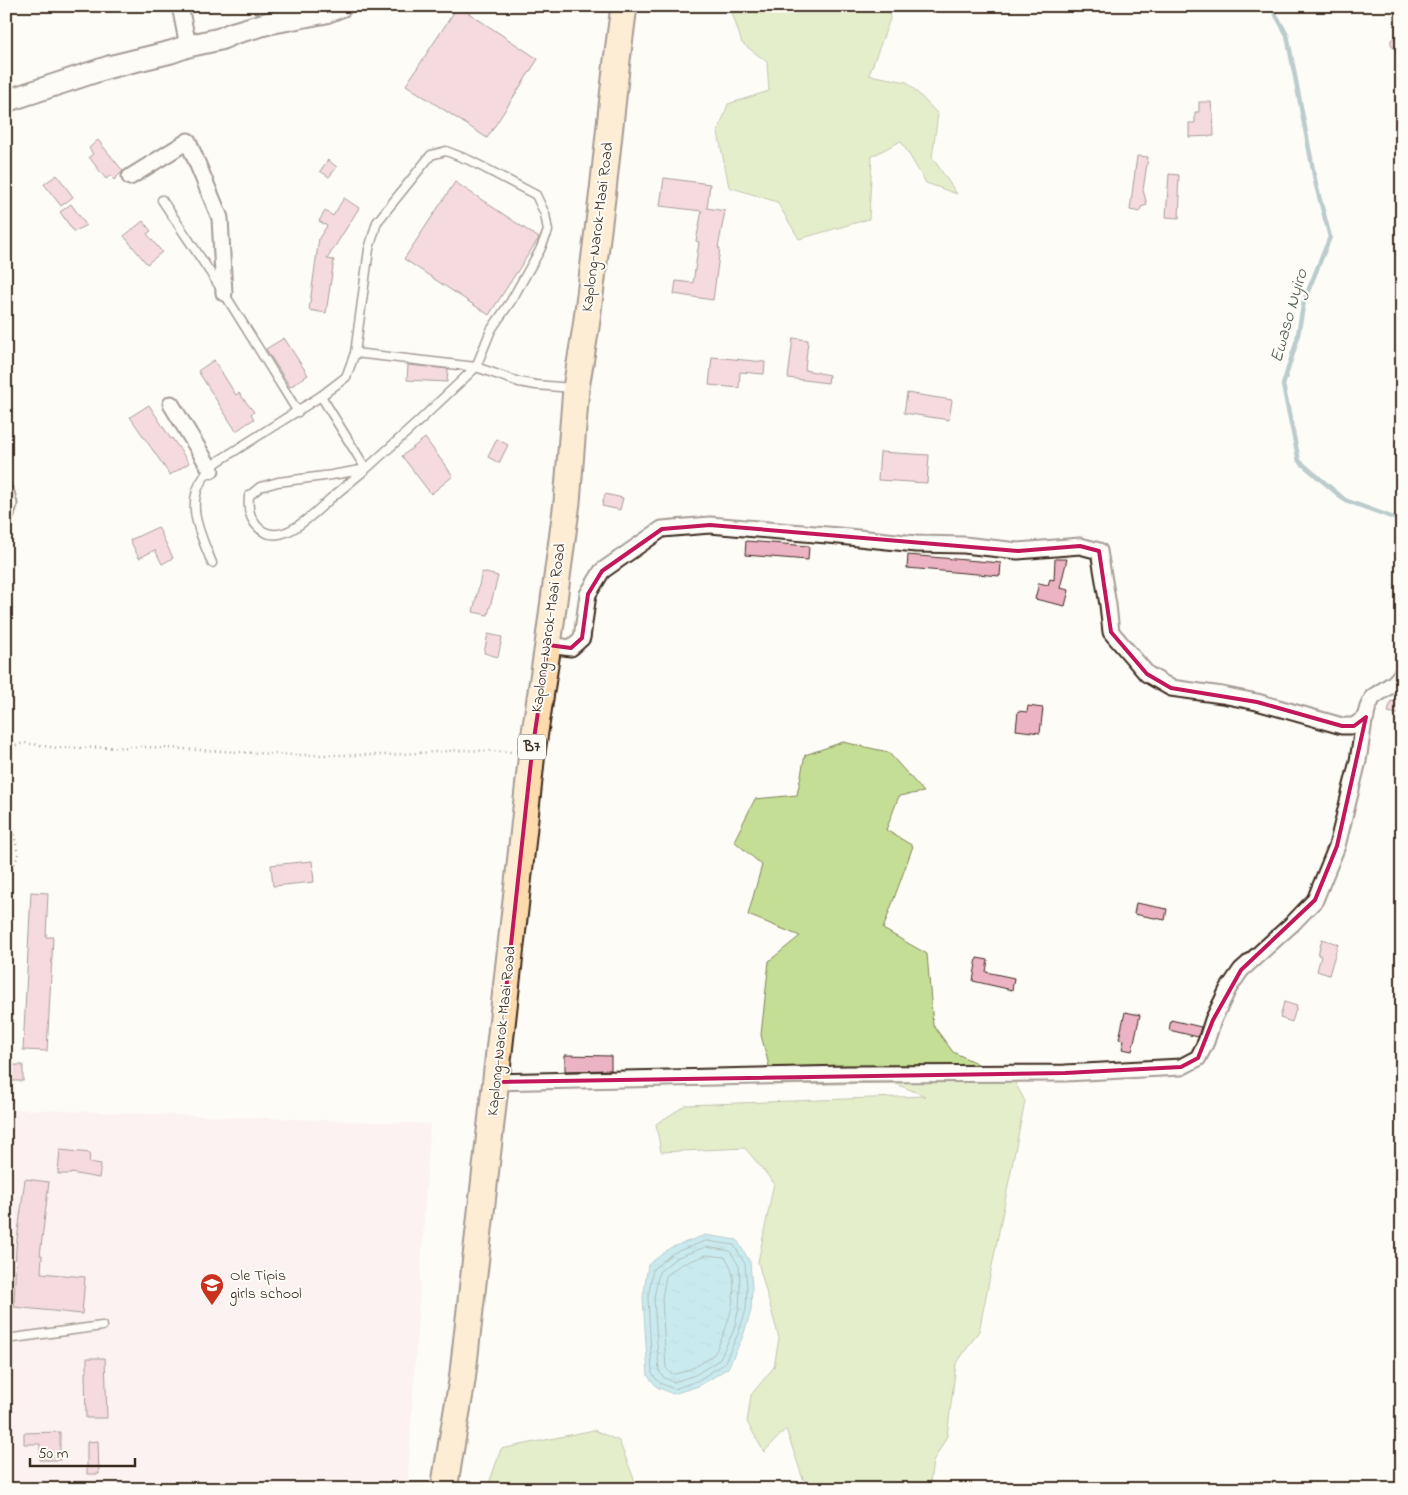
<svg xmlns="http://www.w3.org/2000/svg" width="1408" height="1495" font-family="'Indie Flower',sans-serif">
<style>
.built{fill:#f8e6e8}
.green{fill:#c5de95;stroke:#80845a}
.water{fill:url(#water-ripples);stroke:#6a9296}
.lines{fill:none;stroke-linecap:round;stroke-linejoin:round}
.shore{stroke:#5a706e;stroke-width:1}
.stream{stroke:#6a9296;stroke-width:4.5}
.building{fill:#ecb3c4;stroke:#3b2a1e}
.service-casing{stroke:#3b2a1e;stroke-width:11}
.minor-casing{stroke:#3b2a1e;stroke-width:19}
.secondary-casing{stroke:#3b2a1e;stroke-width:25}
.trunk-casing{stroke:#3b2a1e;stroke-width:29}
.path{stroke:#3b2a1e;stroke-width:2.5;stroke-dasharray:1 4;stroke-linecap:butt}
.service{stroke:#fdfcf7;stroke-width:8}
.minor{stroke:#fdfcf7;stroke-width:15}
.secondary{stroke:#fdfcf7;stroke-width:21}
.trunk{stroke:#fedbac;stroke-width:25}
.marked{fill:none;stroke:#c2185b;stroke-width:4;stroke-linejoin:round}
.labels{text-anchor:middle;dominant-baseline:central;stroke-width:4;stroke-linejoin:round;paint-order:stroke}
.shield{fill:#fdfcf7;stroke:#75695f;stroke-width:1}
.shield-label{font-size:15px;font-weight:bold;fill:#3b2a1e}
.street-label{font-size:16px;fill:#3b2a1e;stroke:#fdfcf7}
.poi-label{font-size:16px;fill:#3b2a1e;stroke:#fdfcf7;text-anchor:start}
.water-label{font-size:18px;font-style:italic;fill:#525e5a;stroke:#fdfcf7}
</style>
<defs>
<pattern id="water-ripples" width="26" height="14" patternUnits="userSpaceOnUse" patternTransform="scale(1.25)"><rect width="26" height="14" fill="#89d8e6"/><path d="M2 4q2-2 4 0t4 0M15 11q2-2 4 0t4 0" fill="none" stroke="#77bac5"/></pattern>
</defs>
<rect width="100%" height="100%" fill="#fdfcf7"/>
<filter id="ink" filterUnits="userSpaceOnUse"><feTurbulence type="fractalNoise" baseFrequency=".02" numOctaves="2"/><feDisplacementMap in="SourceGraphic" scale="10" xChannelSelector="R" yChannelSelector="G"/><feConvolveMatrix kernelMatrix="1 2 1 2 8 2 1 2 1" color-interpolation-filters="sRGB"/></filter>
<g filter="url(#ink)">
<path class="built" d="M6,1109l424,15 -23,365h-401z"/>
<g class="green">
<path d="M730,6h158l2,13 -21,56 38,7 31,32 -6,43 25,37 -31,-11 -25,-42 -29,15 -3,63 -70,20 -22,-37 -48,-15 -11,-55 10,-28 41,-13 -2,-29 -25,-19z"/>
<path d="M843,742l45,10 36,40 -25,4 -13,34 27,16 -30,83 44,25 6,71 20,27 61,29 11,20 -46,230 -23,33 -9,72 -14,26 -4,27h-110l-16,-10 -17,-50 -22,23 -17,-30 4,-27 23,-28 5,-29 -21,-76 16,-79 -29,-35 -84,4 -5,-28 30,-19 239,-9 -31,-13 -120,2 -13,-50 8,-74 31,-25 -52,-21 14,-50 -28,-24 21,-42 42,-4 8,-40z"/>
<path d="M594,1430l25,11 19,48h-151l14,-40z"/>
</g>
<path class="water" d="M705,1235l32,5 13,22 2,25 -1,24 -8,25 -15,32 -29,18 -26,8 -16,-7 -9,-11 -5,-79 5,-32 22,-17z"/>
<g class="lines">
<g class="shore">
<path d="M706,1241l28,4 11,19 2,23 -1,23 -8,24 -14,30 -27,17 -23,8 -14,-6 -8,-9 -4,-76 5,-29 20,-16z"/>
<path d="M706,1247l24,4 9,15 1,21 -1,21 -6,24 -14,28 -24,15 -21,7 -10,-4 -5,-7 -5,-73 5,-26 17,-14z"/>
<path d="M707,1255l18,2c17,22 6,62 -5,85 -2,4 -4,10 -7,13 -7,7 -29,18 -38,19 -4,0 -7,-3 -9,-6l-4,-70 4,-22 14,-11z"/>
</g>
<path class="stream" d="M1271,6l16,29 29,150 14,52 -26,64 -7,39 -14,45 16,76 46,39 57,21"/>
</g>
<g class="building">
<path d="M458,6l80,53 -51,79 -81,-53z"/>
<path d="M1402,31v13l-7,6 -4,-6v-4z"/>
<path d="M1199,102h12l1,10h1l1,24 -25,1v-14h6v-11h4z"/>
<path d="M98,140l25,31 -9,9 -3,-5 -5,4 -17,-22 4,-3 -4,-6z"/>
<path d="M1137,156l11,1 -5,33 4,15 -6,2 -1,5 -10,-2z"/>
<path d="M328,160l9,7 -8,10 -9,-6z"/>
<path d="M1169,174l10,1 -1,20h2l-1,23 -13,-1z"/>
<path d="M57,175l16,22 -12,9 -17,-22z"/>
<path d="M664,178l46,6 -3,24 18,3 -7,37h2l-7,52 -39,-6 2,-13 17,2 6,-41 -3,-1 6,-30 -42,-5z"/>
<path d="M455,182l84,56 -50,77 -85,-56z"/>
<path d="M344,198l15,10 -32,51 7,1 -8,53 -17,-3 10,-72 8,-12 -8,-5 6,-10 8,5z"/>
<path d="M71,204l15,21 -12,7 -14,-20z"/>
<path d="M143,221l8,10 -4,3 15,18 -15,12 -23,-28z"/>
<path d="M284,338l24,37 -18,12 -24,-38z"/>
<path d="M793,338l15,2 -3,30 24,5 -1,8 -40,-5z"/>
<path d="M712,357l53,5 -1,12 -24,-2 -1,16 -30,-3z"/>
<path d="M214,360l22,35 3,-2 15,19 -3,2 3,5 -18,12 -38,-60z"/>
<path d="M408,365l40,4 -1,13 -40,-2z"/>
<path d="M907,393l45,7 -3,20 -45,-7z"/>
<path d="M149,405l22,34 1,-1 17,25 -19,12 -40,-58z"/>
<path d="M425,438l28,38 -22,18 -29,-38z"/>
<path d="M497,439l11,6 -9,18 -11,-6z"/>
<path d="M880,452l49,3 -2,28 -49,-3z"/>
<path d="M605,494l18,4 -3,12 -18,-4z"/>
<path d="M158,527l15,31 -11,6 -7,-14 -16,8 -9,-18z"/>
<path d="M746,541l63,5 -1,14 -63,-5z"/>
<path d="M908,555l93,8 -1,13 -93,-8z"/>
<path d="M1055,559h12l-7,29 9,2 -4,16 -30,-7 4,-16 9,2 2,-6 4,1z"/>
<path d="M482,572l16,4 -10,39 -15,-3z"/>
<path d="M488,634l14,3 -4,20 -14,-4z"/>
<path d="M1391,701l11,3v11l-14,-3z"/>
<path d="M1028,706l15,2 -3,25 -24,-3 2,-19 9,1z"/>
<path d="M312,861l2,21 -41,4 -2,-21z"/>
<path d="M31,892l17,1 -2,44h7l-6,114 -24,-1z"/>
<path d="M1136,903l31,6 -2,11 -31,-6z"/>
<path d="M1322,939l16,5 -9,31 -12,-4 4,-15 -3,-1z"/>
<path d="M977,958l11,2 -2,12 28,6 -2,12 -39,-9z"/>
<path d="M1284,1002l13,4 -5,16 -12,-4z"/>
<path d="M1125,1012l15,3 -8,36 -10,-2 2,-9 -5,-1z"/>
<path d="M1171,1020l30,7 -3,10 -29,-7z"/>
<path d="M565,1055l46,1v14l-46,1z"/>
<rect x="6" y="1065" width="17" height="16"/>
<path d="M60,1150l30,3 -1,9 12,2 -2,14 -28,-5v1h-13z"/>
<path d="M25,1179l24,3 -9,73h2l-1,18 44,4 -3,37 -68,-7 2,-60z"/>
<path d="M87,1358h18l2,60h-21l-1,-46h2z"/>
<path d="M60,1432v28h-20v-16h-16v-11z"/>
<path d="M98,1441l1,33h-12v-32z"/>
</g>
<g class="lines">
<g class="service-casing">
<g id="service">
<path d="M162,200l62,93 74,119"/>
<path d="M321,396l45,73c-12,10 -24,20 -36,30 -17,15 -52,53 -74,26 -7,-9 -8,-17 -7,-29l11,-9 18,-5 54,-7 34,-6 52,-47 58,-55 15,-37 20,-29 29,-51 8,-19 -3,-17 -9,-19 -67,-35 -23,-9 -15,4 -54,67 -8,27 -14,104"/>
<path d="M212,563c-11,-28 -28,-59 -8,-86 3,-6 9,-10 13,-15l104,-66 25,-19 9,-24 121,14 43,15 17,3 36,3"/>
<path d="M6,1339l96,-13"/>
<path d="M6,1488l28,1"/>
<path d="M391,1489l51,-2"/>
</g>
</g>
<g class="minor-casing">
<g id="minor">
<path d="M180,6l8,40"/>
<path d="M130,177l58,-36 32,77 4,75"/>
<path d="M171,404l40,66"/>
<path d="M6,493l3,11 -3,11"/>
<path d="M548,645l23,3 11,-10 6,-44 14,-23 60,-42 48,-4 129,11 77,8 48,1 54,6 62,-5 19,5 9,54 3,27 36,42 24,14 51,7 35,7 85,24h12l12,-9"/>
<path d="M496,1082l351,-8 218,-1 116,-6 17,-9 8,-16 7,-22 15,-31 13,-19 51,-46 23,-24 22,-54 21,-85 6,-40 4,-14 5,-10 21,-14 8,-9"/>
</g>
</g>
<g class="secondary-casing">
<path id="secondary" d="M6,101l103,-34 62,-15 17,-6 32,-7 14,-6 35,-10 57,-11 15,-6"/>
</g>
<g class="trunk-casing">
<path id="trunk" d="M444,1489l18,-108 58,-516 12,-113 16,-107 19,-143 9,-114 10,-61 17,-137 14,-130 7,-54"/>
</g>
<g class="path">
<path d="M6,748l18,-5 33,5 89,-1 148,8h93l77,-5 49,2"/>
<path d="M6,790l12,65 -10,28 -2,2"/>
</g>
<use href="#service" class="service"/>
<use href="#minor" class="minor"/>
<use href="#secondary" class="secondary"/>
<use href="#trunk" class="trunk"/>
</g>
</g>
<path d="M0 0H1408V1495H0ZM710,525l308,26 62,-5 19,5 12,81 36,42 24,14 86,14 85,24h12l12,-9 -29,129 -22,54 -74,70 -28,50 -15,38 -17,9 -116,6 -569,9 36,-330 16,-107 23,3 11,-10 6,-44 14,-23 60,-42z" fill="#fdfcf7" fill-opacity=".55" fill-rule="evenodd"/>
<path class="marked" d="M710,525l308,26 62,-5 19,5 12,81 36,42 24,14 86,14 85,24h12l12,-9 -29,129 -22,54 -74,70 -28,50 -15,38 -17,9 -116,6 -569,9 36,-330 16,-107 23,3 11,-10 6,-44 14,-23 60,-42z"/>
<defs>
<g id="school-pin" transform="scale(1.25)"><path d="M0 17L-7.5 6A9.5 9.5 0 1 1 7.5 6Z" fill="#c8321e" stroke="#fdfcf7"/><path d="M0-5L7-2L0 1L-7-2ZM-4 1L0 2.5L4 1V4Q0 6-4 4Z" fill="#fff"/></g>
</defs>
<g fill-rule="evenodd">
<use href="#school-pin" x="212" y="1285"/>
</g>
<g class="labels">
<rect class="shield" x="518" y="734.5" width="28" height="25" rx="4"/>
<g class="shield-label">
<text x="532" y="747">B7</text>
</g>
<g class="street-label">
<text transform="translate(598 227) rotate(-83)">Kaplong-Narok-Maai Road</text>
<text transform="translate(549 628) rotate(-82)">Kaplong-Narok-Maai Road</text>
<text transform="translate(502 1031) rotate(-84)">Kaplong-Narok-Maai Road</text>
</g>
<g class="poi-label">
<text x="230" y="1276">Ole Tipis<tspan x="230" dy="18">girls school</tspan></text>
</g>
<g class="water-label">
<text transform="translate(1290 316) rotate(-74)">Ewaso Nyiro</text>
</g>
</g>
<rect width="1408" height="1495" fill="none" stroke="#fdfcf7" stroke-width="25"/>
<rect x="12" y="12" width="1383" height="1470" fill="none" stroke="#3b2a1e" stroke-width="2" filter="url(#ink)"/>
<path d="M30 1458v8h105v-8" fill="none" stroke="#3b2a1e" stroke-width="2.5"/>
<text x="38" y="1458" font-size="15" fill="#3b2a1e" stroke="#fdfcf7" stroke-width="4" paint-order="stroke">50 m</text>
</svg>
